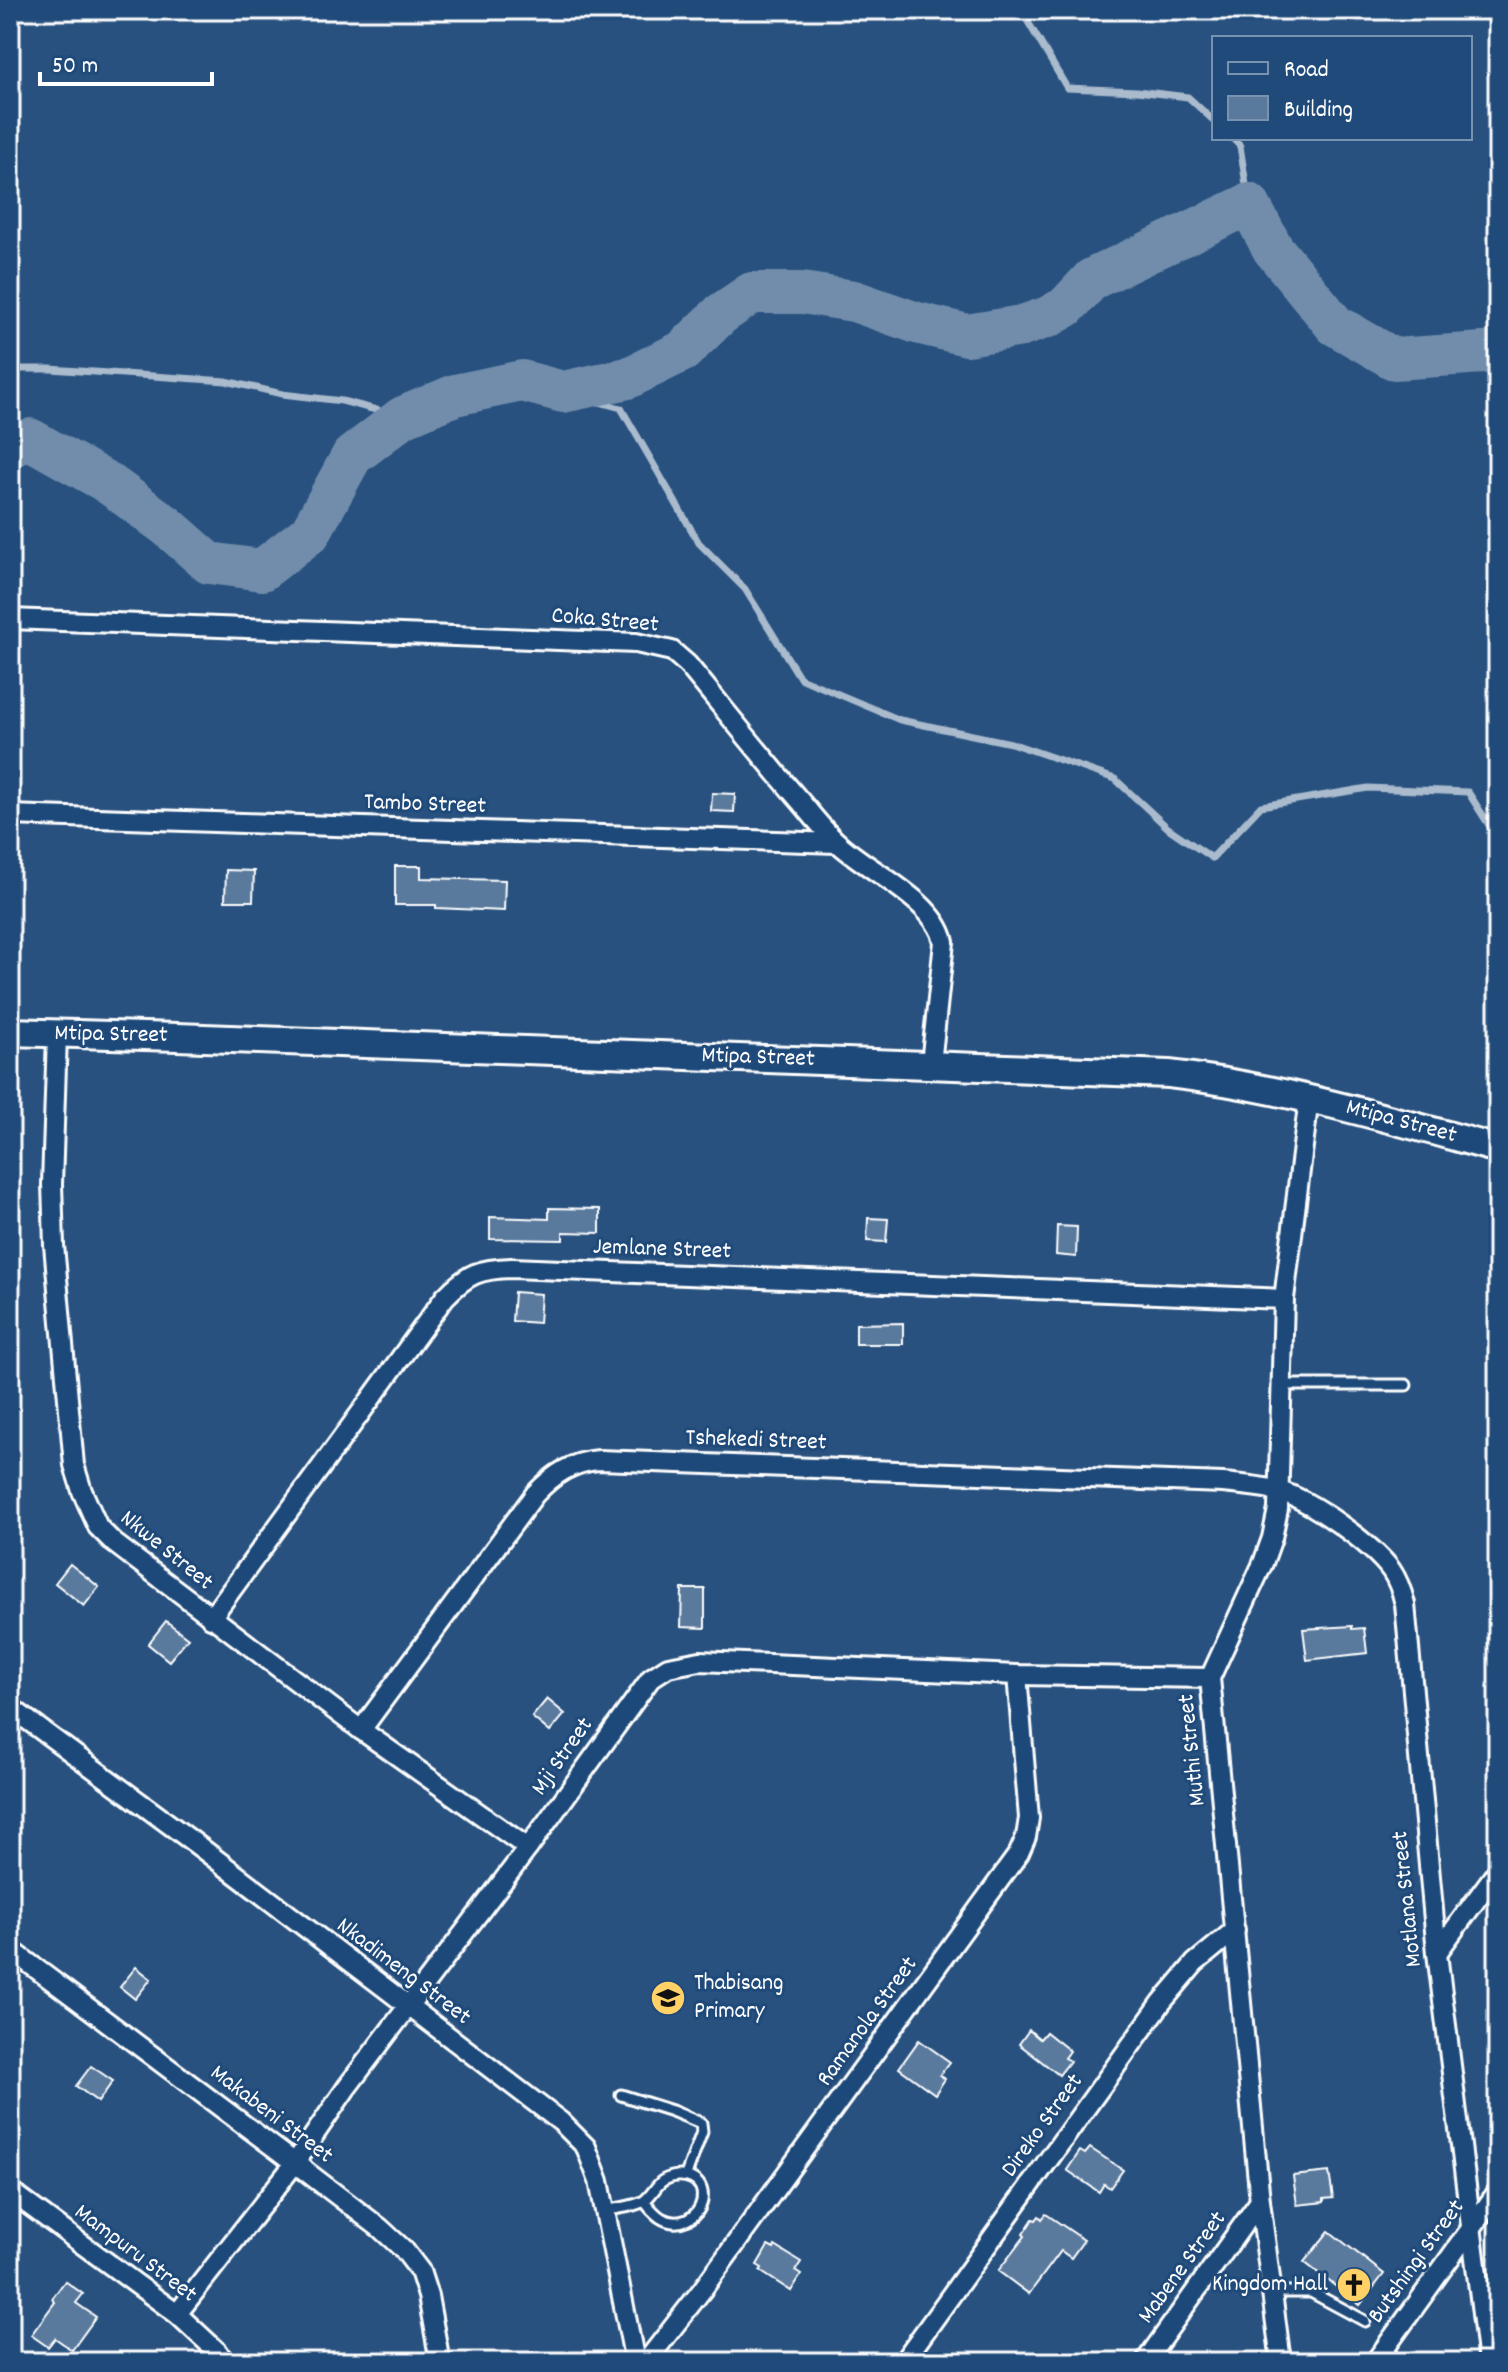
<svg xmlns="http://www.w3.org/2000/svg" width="1508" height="2372" font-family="Dekko,sans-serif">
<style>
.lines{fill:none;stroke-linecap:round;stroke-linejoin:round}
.stream{stroke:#aabbcd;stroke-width:7}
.river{stroke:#718dab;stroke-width:42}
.building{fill:#5a7a9d;stroke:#fff;stroke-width:2}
.lane-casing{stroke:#fff;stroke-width:15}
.street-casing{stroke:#fff;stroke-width:24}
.secondary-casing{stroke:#fff;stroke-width:32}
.lane{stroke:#1f4a7a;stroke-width:9}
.street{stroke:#1f4a7a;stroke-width:18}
.secondary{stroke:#1f4a7a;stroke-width:26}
.labels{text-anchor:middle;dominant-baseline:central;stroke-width:6;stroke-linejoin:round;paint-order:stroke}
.street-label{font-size:24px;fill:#fff;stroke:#1f4a7a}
.poi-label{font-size:24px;fill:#fff;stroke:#1f4a7a;text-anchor:start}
</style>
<rect width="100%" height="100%" fill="#28517f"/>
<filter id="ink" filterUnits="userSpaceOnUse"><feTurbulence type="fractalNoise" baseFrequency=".0125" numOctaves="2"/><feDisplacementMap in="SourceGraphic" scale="16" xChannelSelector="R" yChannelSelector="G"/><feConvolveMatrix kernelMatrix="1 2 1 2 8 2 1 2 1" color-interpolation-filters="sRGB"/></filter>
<g filter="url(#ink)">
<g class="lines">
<g class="stream">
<path d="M1021,10l46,78 70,3 51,6 26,24"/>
<path d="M1232,138l8,8 9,58"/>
<path d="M10,369h40l176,12 56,13 60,7 61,16"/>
<path d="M563,392l58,16 78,135 46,46 55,89 100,42 111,23 104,36 53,49 44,30 49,-52 107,-18 100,4 30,47"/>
</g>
<path class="river" d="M10,447l20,-8 78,44 59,43 42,37 53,7 48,-37 42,-77 51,-39 52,-22 67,-14 41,11 65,-14 55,-27 38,-37 31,-21h50l52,8 63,22 50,12 55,-9 26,-9 18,-10 26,-28 157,-75 24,45 62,76 59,34 104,-7"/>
</g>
<g class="building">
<path d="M712,793l23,1 -1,18 -23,-1z"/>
<path d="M395,866h26v12l84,2 -1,31 -68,-3v-3h-41z"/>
<path d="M226,870l28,1 -1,30h-28z"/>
<path d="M549,1208l51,1v24l-37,-1v8l-73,-1v-22l59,2z"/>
<path d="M868,1218l20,1 -2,23 -19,-1z"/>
<path d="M1057,1226l20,1 -1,30 -20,-2z"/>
<path d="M514,1292l27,2 -2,29 -27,-2z"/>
<path d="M903,1323v21h-47v-20z"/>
<path d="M70,1564l29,23 -15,19 -29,-23z"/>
<path d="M682,1589h23v39l-24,-1z"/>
<path d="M166,1621l22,17 -19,23 -21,-17z"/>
<path d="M1352,1626v3l12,-1 3,25 -60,7 -4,-31z"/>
<path d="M547,1699l18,15 -15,18 -18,-15z"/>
<path d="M136,1967l15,12 -16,20 -15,-12z"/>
<path d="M1029,2030l11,9 6,-7 24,19 -5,7 5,3 -11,14 -40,-31z"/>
<path d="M919,2040l31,22 -10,13 5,4 -10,15 -36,-26z"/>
<path d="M91,2066l22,15 -15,21 -22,-16z"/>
<path d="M1090,2148l33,22 -13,18 -6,-4 -5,8 -32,-22 13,-19 5,3z"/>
<path d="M1329,2172l4,26 -9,1v3l-27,3 -4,-29z"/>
<path d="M1046,2214l38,26 -13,18 -10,-7 -32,43 -31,-23 27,-35 -2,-2 10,-15 3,1 3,-4 3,3z"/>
<path d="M1329,2231l55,43 -24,31 -56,-43z"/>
<path d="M768,2246l6,3 1,-3 26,16 -6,9 6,4 -10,16 -31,-20 2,-3 -5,-3z"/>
<path d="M65,2281l18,13 -7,9 20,14 -24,33 -17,-12 -7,9 -17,-12 24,-33 -3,-3z"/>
</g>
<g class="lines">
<g class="lane-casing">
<g id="lane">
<path d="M1282,1385h124"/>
<path d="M621,2095l51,16 29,12 1,9 -16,43"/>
<path d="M605,2211c12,-3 27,-4 37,-9 9,-4 13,-17 22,-22 17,-9 42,-3 38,21 -4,18 -23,26 -39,18 -8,-4 -13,-11 -18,-17"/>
<path d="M1272,2292h39l54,29"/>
</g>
</g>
<g class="street-casing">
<g id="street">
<path d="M10,619l626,24 36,8 15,13c38,46 75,93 114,138 12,14 23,29 37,41 31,29 97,57 106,99l-13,122"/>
<path d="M10,815l827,28"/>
<path d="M57,1035l-5,149 2,61 20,220 8,26 16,36 16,16 247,187 167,118"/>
<path d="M211,1618l234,-321c23,-24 35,-28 67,-29l772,31"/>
<path d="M10,1707l186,137 365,278 25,25 13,34 36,181"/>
<path d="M361,1730l174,-236c19,-20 37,-32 64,-34l624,23c18,2 38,3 56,8 30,8 93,53 112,79 7,10 11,22 14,34l32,349 51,409"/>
<path d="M10,1949l285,214 85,65 24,22 16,21 8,25 12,66"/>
<path d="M1437,1953l61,-83"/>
<path d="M10,2191l167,123 41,38 6,10"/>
<path d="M177,2314l118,-151 52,-76 181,-239 123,-170 17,-11 32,-6 317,14 193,3"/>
<path d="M646,2362l56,-72 317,-437 7,-16 3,-19 -12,-143"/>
<path d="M903,2362l259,-360 33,-39 40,-33"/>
<path d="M1145,2362l115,-161"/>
<path d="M1281,2362l-21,-161 -50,-523 53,-115 9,-25 6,-29 6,-210 25,-201"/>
<path d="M1375,2362l123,-171"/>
</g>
</g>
<g class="secondary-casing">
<path id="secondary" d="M10,1032l167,5 992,37c113,13 220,45 329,75"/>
</g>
<use href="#lane" class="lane"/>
<use href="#street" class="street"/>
<use href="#secondary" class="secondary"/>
</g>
</g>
<defs>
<g id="school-disc" transform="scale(1.8)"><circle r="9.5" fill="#ffd166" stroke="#1f4a7a"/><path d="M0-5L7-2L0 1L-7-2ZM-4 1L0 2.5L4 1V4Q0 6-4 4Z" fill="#111"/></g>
<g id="church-disc" transform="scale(1.8)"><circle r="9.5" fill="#ffd166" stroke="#1f4a7a"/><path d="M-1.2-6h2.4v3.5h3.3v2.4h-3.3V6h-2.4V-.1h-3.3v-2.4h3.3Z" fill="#111"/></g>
</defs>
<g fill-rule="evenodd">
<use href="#school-disc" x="668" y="1998"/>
<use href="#church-disc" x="1354" y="2285"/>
</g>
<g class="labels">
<g class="street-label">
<text transform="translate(605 621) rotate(5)">Coka Street</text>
<text transform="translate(425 805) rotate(2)">Tambo Street</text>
<text transform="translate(111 1035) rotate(1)">Mtipa Street</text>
<text transform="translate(758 1058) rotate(2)">Mtipa Street</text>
<text transform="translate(1401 1122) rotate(15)">Mtipa Street</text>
<text transform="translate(662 1250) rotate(2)">Jemlane Street</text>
<text transform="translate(756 1441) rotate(2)">Tshekedi Street</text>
<text transform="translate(166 1551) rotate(39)">Nkwe Street</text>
<text transform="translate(1193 1750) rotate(-96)">Muthi Street</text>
<text transform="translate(563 1757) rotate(-55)">Mji Street</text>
<text transform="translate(1408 1899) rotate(-96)">Motlana Street</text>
<text transform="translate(403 1972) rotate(37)">Nkadimeng Street</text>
<text transform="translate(868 2022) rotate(-54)">Ramanola Street</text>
<text transform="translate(271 2115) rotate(37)">Makabeni Street</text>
<text transform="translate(1043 2126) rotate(-54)">Direko Street</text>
<text transform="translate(135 2254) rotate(37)">Mampuru Street</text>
<text transform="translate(1417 2262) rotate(-54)">Butshingi Street</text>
<text transform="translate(1183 2268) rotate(-54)">Mabene Street</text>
</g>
<g class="poi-label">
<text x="694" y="1984">Thabisang<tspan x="694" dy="28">Primary</tspan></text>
<text x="1328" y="2285" text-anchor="end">Kingdom Hall</text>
</g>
</g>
<rect width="1508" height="2372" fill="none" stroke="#1f4a7a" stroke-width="40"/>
<rect x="20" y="20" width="1468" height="2332" fill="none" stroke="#fff" stroke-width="3" filter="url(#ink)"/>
<rect x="1212" y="36" width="260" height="104" fill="#1f4a7a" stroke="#7992af" stroke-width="2"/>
<rect x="1228" y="62" width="40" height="12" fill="#1f4a7a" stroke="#7992af" stroke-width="2"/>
<text x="1284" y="76" font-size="24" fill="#ffffff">Road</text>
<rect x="1228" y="96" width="40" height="24" fill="#5a7a9d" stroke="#7992af" stroke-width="2"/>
<text x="1284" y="116" font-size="24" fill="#ffffff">Building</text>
<path d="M40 72v12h172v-12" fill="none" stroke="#ffffff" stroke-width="4"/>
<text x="52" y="72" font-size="24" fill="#ffffff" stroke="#1f4a7a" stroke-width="6" paint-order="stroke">50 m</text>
</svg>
